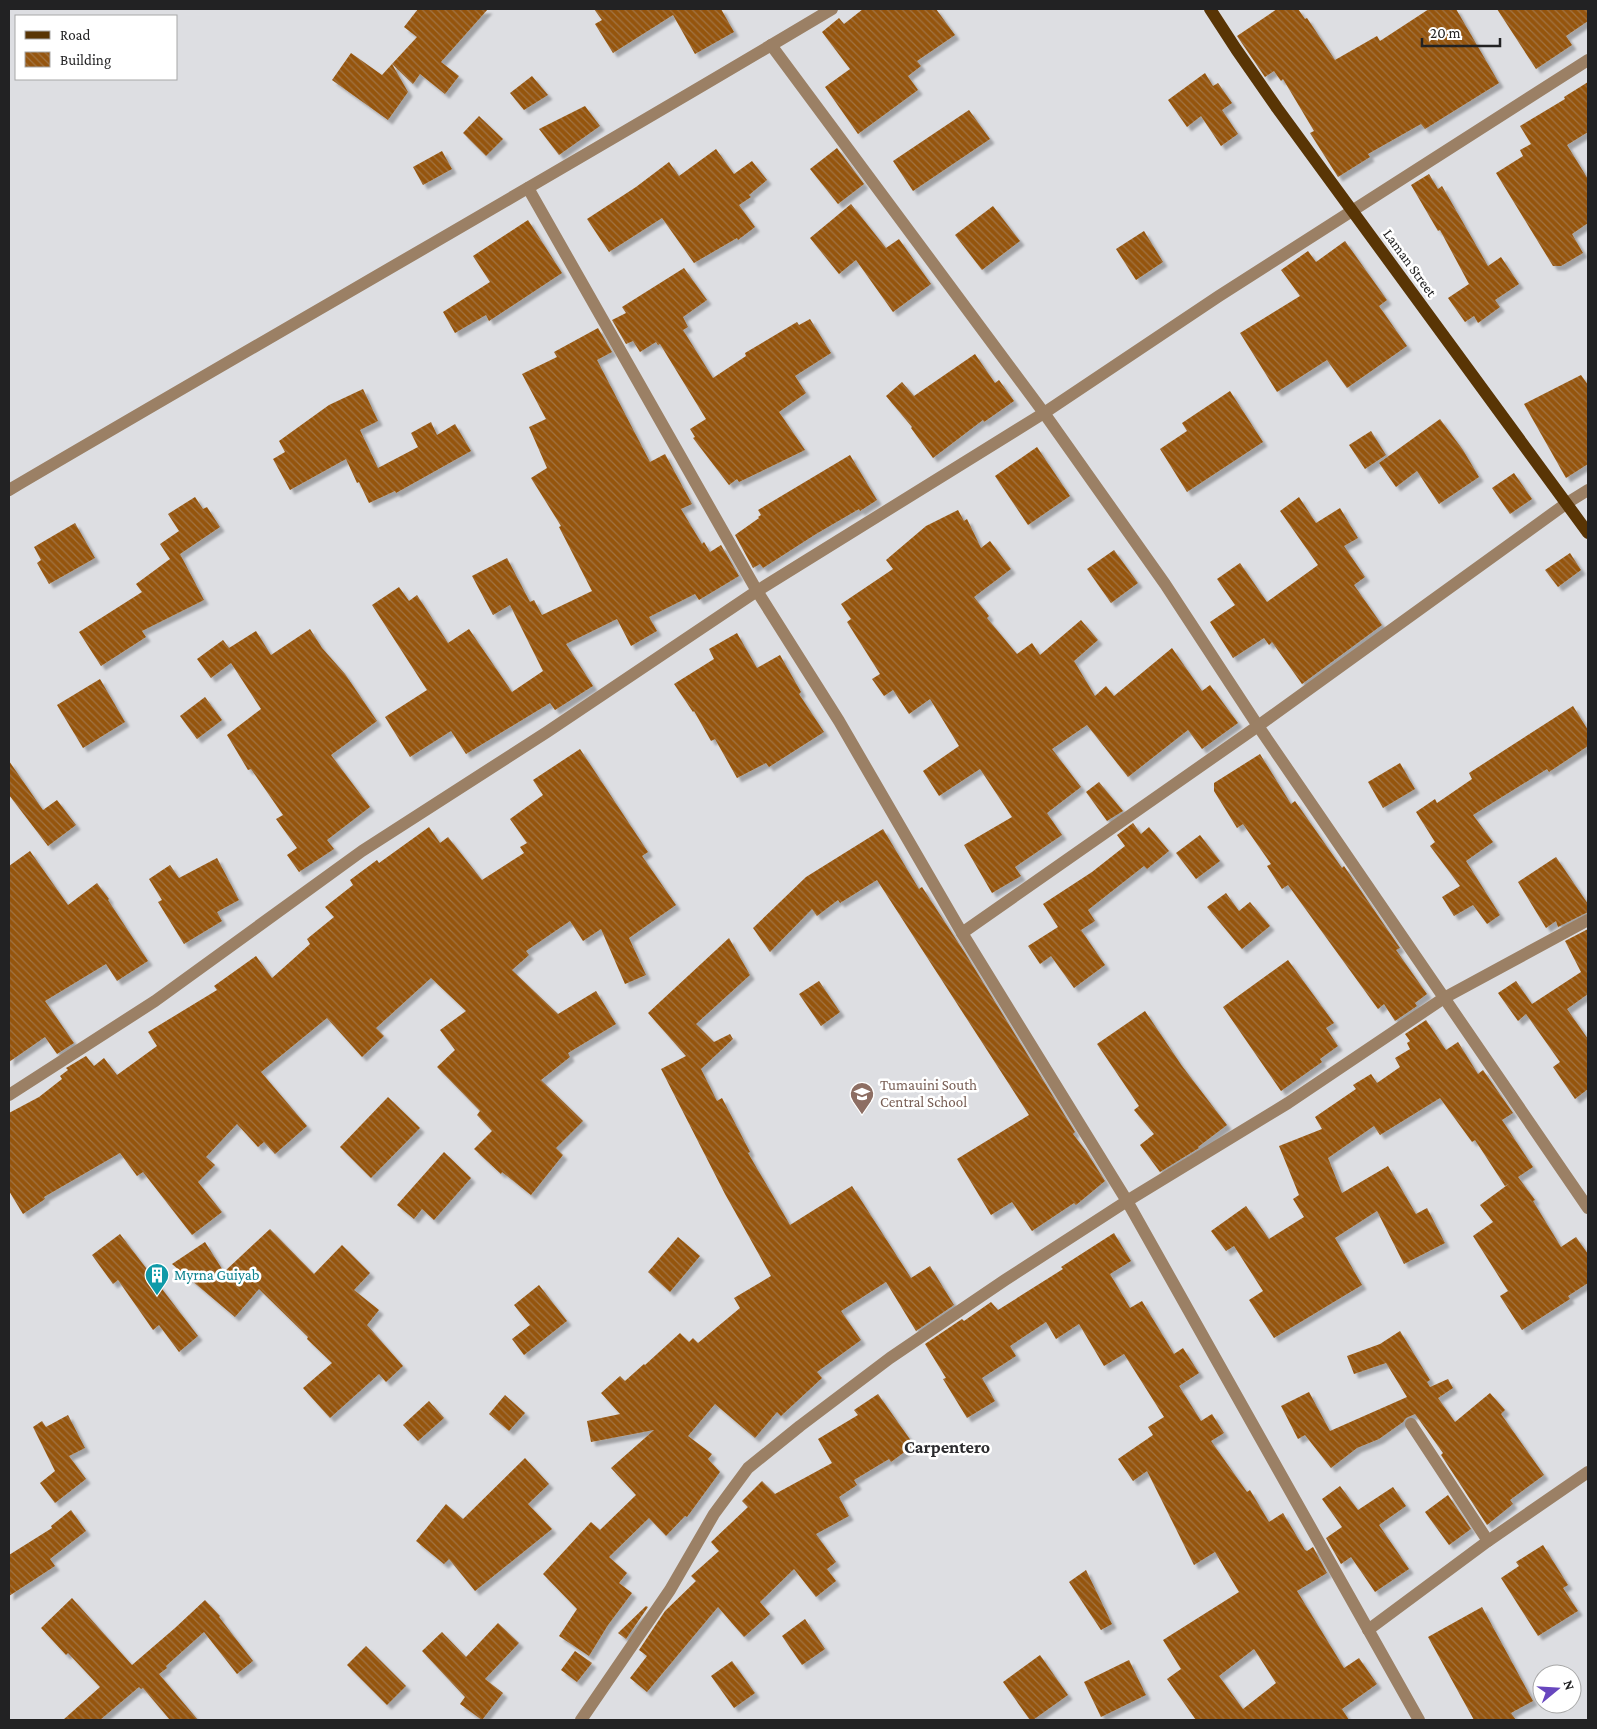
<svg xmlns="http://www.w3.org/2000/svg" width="1597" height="1729" font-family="'Crimson Pro',serif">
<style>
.building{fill:url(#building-back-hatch);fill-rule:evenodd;filter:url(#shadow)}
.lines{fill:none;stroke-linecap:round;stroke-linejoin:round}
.minor{stroke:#9b8065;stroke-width:12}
.major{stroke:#593505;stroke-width:12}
.labels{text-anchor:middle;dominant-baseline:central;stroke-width:5;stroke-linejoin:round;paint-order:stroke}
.street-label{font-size:15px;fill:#222223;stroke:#fff}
.education-label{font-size:15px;fill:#785e54;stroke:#fff;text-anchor:start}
.culture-label{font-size:15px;fill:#0d838f;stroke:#fff;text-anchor:start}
.quarter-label{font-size:18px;font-weight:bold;fill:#2b2b2e;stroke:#fff}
</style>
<defs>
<pattern id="building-back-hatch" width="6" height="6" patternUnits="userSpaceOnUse" patternTransform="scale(1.25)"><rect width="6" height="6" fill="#95550f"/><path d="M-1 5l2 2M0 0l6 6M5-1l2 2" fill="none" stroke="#a17443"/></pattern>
<filter id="shadow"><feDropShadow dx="4.5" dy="4.5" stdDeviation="1" flood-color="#0004"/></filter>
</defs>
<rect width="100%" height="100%" fill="#dddee2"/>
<g class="building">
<path d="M418,9h70l-47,53 18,14 -14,18 -25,-20 -7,10 -21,-20 25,-27 -13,-10z"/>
<path d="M594,9h127l13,23 -39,22 -22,-39 -60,38 -18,-29 7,-4z"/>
<path d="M863,9h73l19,26 -38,26 4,5 -13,10 10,14 -60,44 -33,-47 25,-18 -28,-37 17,-14 5,6z"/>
<path d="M1277,9h21l7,10 2,-1 28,42 42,-24 3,5 49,-32h27l43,74 -74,46 -4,-5 -53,30 2,3 -32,20 -28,-44 4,-2 -31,-52 -2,2 -7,-10 -9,6 -28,-41z"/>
<path d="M1497,9h91v12l-22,15 6,9 -36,24z"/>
<path d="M351,53l31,22 10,-11 16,28 -20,28 -56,-40z"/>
<path d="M1205,73l8,13 5,-3 14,20 -10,7 16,24 -17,12 -20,-30 -14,11 -19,-27z"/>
<path d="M532,76l16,19 -24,15 -14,-17z"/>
<path d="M1588,82v50l-21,13 21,34v44l-16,11 11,19 -22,13h-8l-57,-93 27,-17 -3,-6 11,-6 -11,-18 45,-27 -1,-2z"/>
<path d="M585,106l15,20 -41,29 -20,-26z"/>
<path d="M969,110l21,29 -77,52 -20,-30z"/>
<path d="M479,116l24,23 -17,17 -23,-23z"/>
<path d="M837,148l27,36 -26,20 -28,-35z"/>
<path d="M716,149l18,25 18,-13 15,19 -18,15 2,2 -12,8 16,22 -17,13 -1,-2 -43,25 -32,-45 -53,34 -22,-33 49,-32 33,-25 10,14z"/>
<path d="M442,151l10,18 -29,16 -10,-18z"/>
<path d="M1429,174l9,15 4,-3 46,80 13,-9 18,27 -24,16 5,7 -22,16 -4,-7 -9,6 -17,-24 21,-14 -29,-54 -2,1 -27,-46z"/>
<path d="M851,204l35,44 13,-9 32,45 -38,28 -37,-52 -17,14 -29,-36z"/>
<path d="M993,206l27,35 -38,29 -27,-35z"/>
<path d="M528,220l34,53 -73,48 -3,-6 -31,18 -12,-21 47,-30 -17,-26z"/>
<path d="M1144,231l19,31 -27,18 -20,-31z"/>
<path d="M1345,241l42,59 -8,6 28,40 -60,42 -20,-28 -50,32 -37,-59 60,-37 -19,-26 27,-19 8,11z"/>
<path d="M684,268l23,32 -24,17 5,10 -5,3 30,48 33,-22 -1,-3 52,-31 2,3 11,-6 21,34 -36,23 11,17 -27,19 26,38 -66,32 -2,-3 -8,6 -36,-47 2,-1 -5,-8 16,-10 -46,-75 -2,1 -2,-3 -16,10 -7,-11 -7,3 -14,-24 14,-7 -4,-6z"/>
<path d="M598,328l14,24 -15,8 53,102 15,-8 27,50 -11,5 21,35 2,-2 6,10 11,-7 18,31 -40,24 -4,-6 -46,23 8,14 -26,15 -14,-27 -51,25 27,42 -38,24 -5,-7 -84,51 -15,-23 -41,26 -25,-40 42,-27 -55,-85 27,-18 10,14 8,-6 31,48 21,-14 43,63 31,-21 -33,-66 -17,10 -21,-39 35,-18 23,44 4,-2 8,15 50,-24 -33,-64 2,-1 -30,-48 16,-10 -18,-41 17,-8 -24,-45 35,-17 -3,-5z"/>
<path d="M975,354l20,29 4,-3 15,21 -30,21 -1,-2 -50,38 -22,-30 1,-1 -26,-31 16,-14 12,14z"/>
<path d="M1581,375l7,10v79l-22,14 -42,-74z"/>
<path d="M363,389l15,32 -18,9 18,38 40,-21 -7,-14 20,-11 6,13 18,-11 16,27 -75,42 -1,-2 -26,12 -10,-21 -2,1 -11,-24 -56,31 -17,-31 12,-7 -6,-11 50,-36z"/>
<path d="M1230,391l33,51 -76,50 -27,-43 27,-18 -5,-8z"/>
<path d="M1440,419l23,31 16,27 -40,27 -22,-33 -21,16 -17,-24z"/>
<path d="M1371,431l15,24 -21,14 -16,-24z"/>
<path d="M1037,447l33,49 -42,29 -33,-49z"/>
<path d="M850,455l27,45 -17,11 -1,-2 -43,25 -53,34 -3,-4 -7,4 -18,-33 24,-17 -1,-1 3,-2 -3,-5z"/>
<path d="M1514,473l18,26 -22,15 -18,-26z"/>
<path d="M195,497l8,12 4,-2 13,20 -40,27 24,46 -62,31 4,6 -45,29 -22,-34 63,-40 -6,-8 34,-25 -10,-15 19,-13 -11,-17z"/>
<path d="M1299,497l17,26 24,-15 18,30 -14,8 21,31 -11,8 28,40 -80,59 -30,-42 -3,3 -5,-7 -31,20 -23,-36 25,-17 -18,-26 23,-16 27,39 51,-37 -38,-54z"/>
<path d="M958,510l6,11 3,-2 14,29 9,-7 21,28 -37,28 15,19 -2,2 30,36 15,-11 8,12 41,-35 17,20 -24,21 21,35 11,-10 8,10 58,-48 30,43 8,-6 28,38 -36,26 -14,-19 -60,47 -41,-52 -35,24 29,38 -34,26 15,22 -47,32 6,9 -29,17 -28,-48 48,-28 -32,-48 -41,27 -16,-25 36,-25 -29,-47 -21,15 -16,-24 -9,6 -12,-17 8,-5 -33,-52 4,-3 -10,-15 52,-35 -7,-9 40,-34z"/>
<path d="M75,523l20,35 -46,26 -12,-21 4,-3 -7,-13z"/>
<path d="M1114,550l24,33 -27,20 -24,-34z"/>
<path d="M1570,553l11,17 -23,17 -13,-17z"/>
<path d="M310,629l12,19 23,26 32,47 -46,34 39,52 -43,33 7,9 -35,23 -12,-17 10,-7 -21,-29 7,-4 -32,-46 -3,1 -21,-35 34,-26 -30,-46 -20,15 -14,-19 26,-19 6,8 27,-17 15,24z"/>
<path d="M737,633l20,35 23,-13 21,37 -2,2 25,38 -55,35 -3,-4 -29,15 -22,-39 -4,2 -17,-30 -1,1 -19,-28 40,-25 -5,-10z"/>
<path d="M100,679l25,43 -42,26 -26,-43z"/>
<path d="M205,697l17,23 -25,19 -17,-23z"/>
<path d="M1573,706l15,24v16l-39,26 -2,-3 -74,46 20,27 -27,19 34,54 -13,9 -14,-19 -19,11 -12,-19 18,-11 -30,-40 5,-4 -19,-30 19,-13 2,4 35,-24 -3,-6z"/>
<path d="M580,749l68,103 -6,4 34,49 -47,33 17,37 -21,9 -24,-55 -18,12 -13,-20 -44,30 3,4 -17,15 46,44 38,-23 20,33 -48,29 2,4 -29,23 42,41 -27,27 7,7 -32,40 -29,-23 -1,2 -27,-25 18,-18 -15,-16 3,-4 -43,-44 18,-17 -15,-20 26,-19 -35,-33 -55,50 8,8 -22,21 -35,-39 -66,54 46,54 -32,28 -11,-12 -6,5 -21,-23 -31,33 9,8 -17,17 24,30 -30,23 -49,-63 -6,4 -17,-23 -76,44 1,2 -22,15 -14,-23v-78l30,-16 23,-18 -2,-3 8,-6 -2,-2 20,-12 8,10 10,-8 13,17 40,-29 -9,-14 69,-42 -3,-4 42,-30 16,22 38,-34 -3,-5 27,-22 -9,-10 28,-22 -3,-5 27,-20 2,3 50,-36 11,16 8,-6 34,43 42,-27 -4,-6 7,-4 -17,-24 33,-24 -10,-15z"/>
<path d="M1260,754l31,50 4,-3 47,67 2,-2 56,82 -4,2 31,44 -12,9 2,3 -22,15 -11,-17 -6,5 -90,-124 -6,4 -15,-23 4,-2 -28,-40 -6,4 -23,-37v-8z"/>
<path d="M9,761l34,49 14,-10 19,25 -28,21 -39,-51z"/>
<path d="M1400,763l15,26 -32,19 -15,-26z"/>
<path d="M1099,782l24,29 -16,10 -21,-29z"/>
<path d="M1133,823l8,11 8,-7 20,24 -22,18 -3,-3 -56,44 7,11 -14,9 24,35 -31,23 -23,-32 -11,8 -12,-18 30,-19 -15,-23 49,-32 33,-26 -8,-11z"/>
<path d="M883,829l36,60 3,-2 43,66 110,179 -2,2 13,17 19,30 -29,24 -2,-2 -42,28 -20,-29 -21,13 -34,-56 72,-44 -152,-235 -37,23 -2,-3 -21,16 -5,-7 -42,43 -17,-24 53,-51z"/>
<path d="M1200,835l20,26 -24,18 -20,-26z"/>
<path d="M30,851l38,54 29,-22 12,16 -1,1 40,61 -31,20 -11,-17 -61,37 29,42 -17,11 -12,-17 -36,25v-196z"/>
<path d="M1556,857l32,47v8l-30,15 -2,-6 -10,7 -28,-46z"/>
<path d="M217,858l22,42 -22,12 5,9 -38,23 -26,-42 4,-2 -13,-21 21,-14 9,13z"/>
<path d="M1226,893l13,18 11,-9 20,24 -28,23 -35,-42z"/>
<path d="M1588,929v65l-21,15 21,30v50l-13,10 -22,-32 7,-5 -34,-48 -8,7 -20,-28 18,-12 16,23 49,-32 -16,-31z"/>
<path d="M729,938l21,37 -54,49 18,18 16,-8 3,5 -32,30 16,32 5,-3 28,54 -2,1 42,72 62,-39 59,92 19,-12 24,39 -38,26 -30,-49 -45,29 20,29 -44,32 5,6 -41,38 -4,-4 -22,26 -40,-34 -27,32 24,18 -4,5 12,13 -33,45 -2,-1 -19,20 -17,-18 -40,39 18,16 -8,10 13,10 -24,32 -19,31 -30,-20 18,-27 -34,-35 48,-52 9,8 36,-35 -25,-27 43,-38 -63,12 -4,-21 33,-7 -19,-21 19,-17 5,5 19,-17 1,1 35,-32 9,9 4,-4 5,5 42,-35 -6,-10 37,-22 -46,-82 -64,-125 25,-13 -38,-43z"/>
<path d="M1288,960l46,63 -8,5 12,18 -18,13 2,3 -41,29 -58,-84z"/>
<path d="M819,981l21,31 -19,14 -22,-32z"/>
<path d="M1145,1011l37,55 45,59 -29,22 1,1 -39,24 -20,-27 14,-11 -20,-24 5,-4 -42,-62z"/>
<path d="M1426,1020l20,30 12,-8 20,32 5,-4 30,43 -11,7 31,47 -15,10 17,23 -2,1 28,46 15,-10 12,17v29l-20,13 2,3 -48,31 -22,-34 8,-5 -35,-55 20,-14 -13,-17 30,-22 -5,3 -30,-46 -3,2 -32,-44 -60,37 -6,-9 -46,32 14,35 46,-27 28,48 11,-6 18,35 -41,21 -27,-53 -42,27 27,47 -88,53 -25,-38 14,-9 -29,-45 -8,5 -15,-20 35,-25 23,33 35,-22 -11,-18 6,-4 -20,-49 43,-17 -7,-12 41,-28 -3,-4 18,-11 6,9 23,-16 -5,-9 15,-9 -3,-6 3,-2 -5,-7z"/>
<path d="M388,1097l32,31 -49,50 -31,-31z"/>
<path d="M444,1152l27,26 -37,42 -12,-11 -8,10 -17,-14z"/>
<path d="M270,1229l44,45 28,-29 28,28 -16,17 25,20 -12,15 36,41 -17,16 -7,-8 -49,44 -27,-30 29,-25 -25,-24 1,-2 -49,-48 -24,28 -63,-53 33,-22 19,30z"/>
<path d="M1114,1233l17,28 -21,13 20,34 12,-7 32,53 9,-6 16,25 -20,13 22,35 11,-7 12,19 -13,8 36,51 3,-2 19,32 14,-9 22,37 2,1 6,-4 14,26 -30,18 47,77 15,-10 18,26 -35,25 7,11h-153l-29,-41 14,-10 -18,-29 76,-48 -24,-40 -21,13 -47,-94 -14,10 -15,-22 35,-24 -5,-8 16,-10 -40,-63 -20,12 -25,-42 -23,15 -10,-17 -36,24 6,10 -34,22 13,23 -28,17 -24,-39 3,-1 -21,-34 37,-25 2,2 27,-19 7,8 65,-41 -2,-2zM1254,1649l22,34 -33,26 -24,-33z"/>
<path d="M120,1234l78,102 -19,16 -20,-27 -6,5 -35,-50 -5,4 -21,-29z"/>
<path d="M678,1237l22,19 -30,36 -22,-20z"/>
<path d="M539,1285l28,36 -43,34 -12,-16 18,-14 -16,-20z"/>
<path d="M1400,1331l30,49 -3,2 3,5 18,-8 5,9 -15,10 17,24 35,-29 15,17 -4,4 43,61 -34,25 3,4 -26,21 -46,-70 2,-2 -28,-39 -9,4 -3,4 -24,17 -22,9 -26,20 -26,-33 -7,4 -17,-33 28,-14 21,39 77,-34 -21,-34 -32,11 -7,-18 33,-12z"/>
<path d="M878,1394l36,51 -23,17 -2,-3 -35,21 3,5 -18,12 10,19 -33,18 20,28 -9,7 9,12 -20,16 -22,-28 -34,33 10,12 -26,23 -26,-30 -71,85 -17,-14 17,-22 -8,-6 26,-39 31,-30 -5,-5 28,-25 -8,-9 37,-35 -6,-6 20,-20 13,13 57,-31 -14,-24 40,-24 -4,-5z"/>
<path d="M505,1395l20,18 -16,18 -20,-17z"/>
<path d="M429,1401l15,17 -26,23 -15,-16z"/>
<path d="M68,1415l17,33 -16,8 17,23 -31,24 -15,-20 15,-12 -22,-44 9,-6 4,6z"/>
<path d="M525,1458l24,26 -21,20 24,25 -77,62 -26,-32 -5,5 -28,-23 30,-37 17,15z"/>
<path d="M1340,1486l18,24 35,-23 13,19 -27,19 30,44 -34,23 -24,-35 -10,7 -15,-26 16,-11 -20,-28z"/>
<path d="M1448,1495l23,34 -22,16 -24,-33z"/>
<path d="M71,1510l15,21 -36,28 5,7 -46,30v-41l43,-27 -1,-2z"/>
<path d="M1543,1545l25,40 -5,3 15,23 -40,25 -37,-58 18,-12 -3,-4z"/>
<path d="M1086,1570l26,54 -11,6 -32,-48z"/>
<path d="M72,1598l60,67 43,-37 30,-28 15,16 -1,1 34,44 -16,13 -33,-42 -38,34 1,2 -8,6 39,46h-28l-27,-32 -2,1 -2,-2 -39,33h-37l37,-33 -32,-34 -2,2 -25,-27z"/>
<path d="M646,1606l2,1 -22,32 -8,-6z"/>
<path d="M1482,1607l51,94 -22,12 5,7h-42l-46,-83z"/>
<path d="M805,1619l20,30 -23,16 -20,-29z"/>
<path d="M498,1623l21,20 -34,36 18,14 -21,27 -22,-16 5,-7 -43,-46 20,-19 24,25z"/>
<path d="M366,1646l40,40 -19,19 -40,-40z"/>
<path d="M575,1651l17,12 -15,19 -16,-12z"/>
<path d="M1040,1655l28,40 -35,25h-3l-27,-38z"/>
<path d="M1129,1660l17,35 -45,22 -17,-35z"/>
<path d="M732,1661l23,32 -21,15 -23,-32z"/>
</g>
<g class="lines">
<g class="minor">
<path d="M771,45l273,368 121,171 93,142 330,482"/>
<path d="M528,188l229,403 82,130 123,212"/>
<path d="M9,490c274,-161 550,-318 823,-481"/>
<path d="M9,1095l146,-94 207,-150 185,-119 210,-141 287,-178 175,-117 369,-236"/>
<path d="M1411,1424l77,117"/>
<path d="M1368,1630l120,-89 100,-69"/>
<path d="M581,1720l89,-130 44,-76 34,-46 52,-42 90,-68 115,-78 122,-79 161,-98 156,-105 144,-78"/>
<path d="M1419,1720l-292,-519 -165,-268 296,-207 309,-223 21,-13"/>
</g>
<path class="major" d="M1210,9l26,40 41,59 311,425"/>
</g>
<defs>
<g id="school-pin" transform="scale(1.25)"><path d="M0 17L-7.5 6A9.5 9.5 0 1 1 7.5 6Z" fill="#8d6e63" stroke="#fff"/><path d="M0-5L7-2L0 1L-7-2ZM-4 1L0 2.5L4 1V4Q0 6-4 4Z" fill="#fff"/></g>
<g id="building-pin" transform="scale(1.25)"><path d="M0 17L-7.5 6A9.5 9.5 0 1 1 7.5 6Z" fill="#0f9aa8" stroke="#fff"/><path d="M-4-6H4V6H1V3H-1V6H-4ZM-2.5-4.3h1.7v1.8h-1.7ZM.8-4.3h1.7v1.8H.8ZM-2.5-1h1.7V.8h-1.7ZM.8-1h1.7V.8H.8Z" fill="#fff"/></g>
</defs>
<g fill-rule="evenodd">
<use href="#school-pin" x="862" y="1094"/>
<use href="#building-pin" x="157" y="1275"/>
</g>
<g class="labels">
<g class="street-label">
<text transform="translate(1410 263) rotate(54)">Laman Street</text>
</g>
<g class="education-label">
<text x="880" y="1085">Tumauini South<tspan x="880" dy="17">Central School</tspan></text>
</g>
<g class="culture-label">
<text x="174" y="1275">Myrna Guiyab</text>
</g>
<g class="quarter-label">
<text x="947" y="1447">Carpentero</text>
</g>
</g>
<rect width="1597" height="1729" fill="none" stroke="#222223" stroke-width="20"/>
<rect x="15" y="15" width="162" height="65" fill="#ffffff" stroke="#a7a7a7"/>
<rect x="25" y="31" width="25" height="8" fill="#593505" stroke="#a7a7a7"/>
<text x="60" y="40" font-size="15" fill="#222223">Road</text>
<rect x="25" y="52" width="25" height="15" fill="url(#building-back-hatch)" stroke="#a7a7a7"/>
<text x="60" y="65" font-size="15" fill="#222223">Building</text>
<g transform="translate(1557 1689) rotate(72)"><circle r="24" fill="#ffffff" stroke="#a7a7a7"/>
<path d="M0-4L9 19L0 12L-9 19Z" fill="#6746be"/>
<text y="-8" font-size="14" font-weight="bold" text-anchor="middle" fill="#222223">N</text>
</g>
<path d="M1422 38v8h78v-8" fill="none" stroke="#222223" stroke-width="2.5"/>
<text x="1430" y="38" font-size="15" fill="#222223" stroke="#ffffff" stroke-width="4" paint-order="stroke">20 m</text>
</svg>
